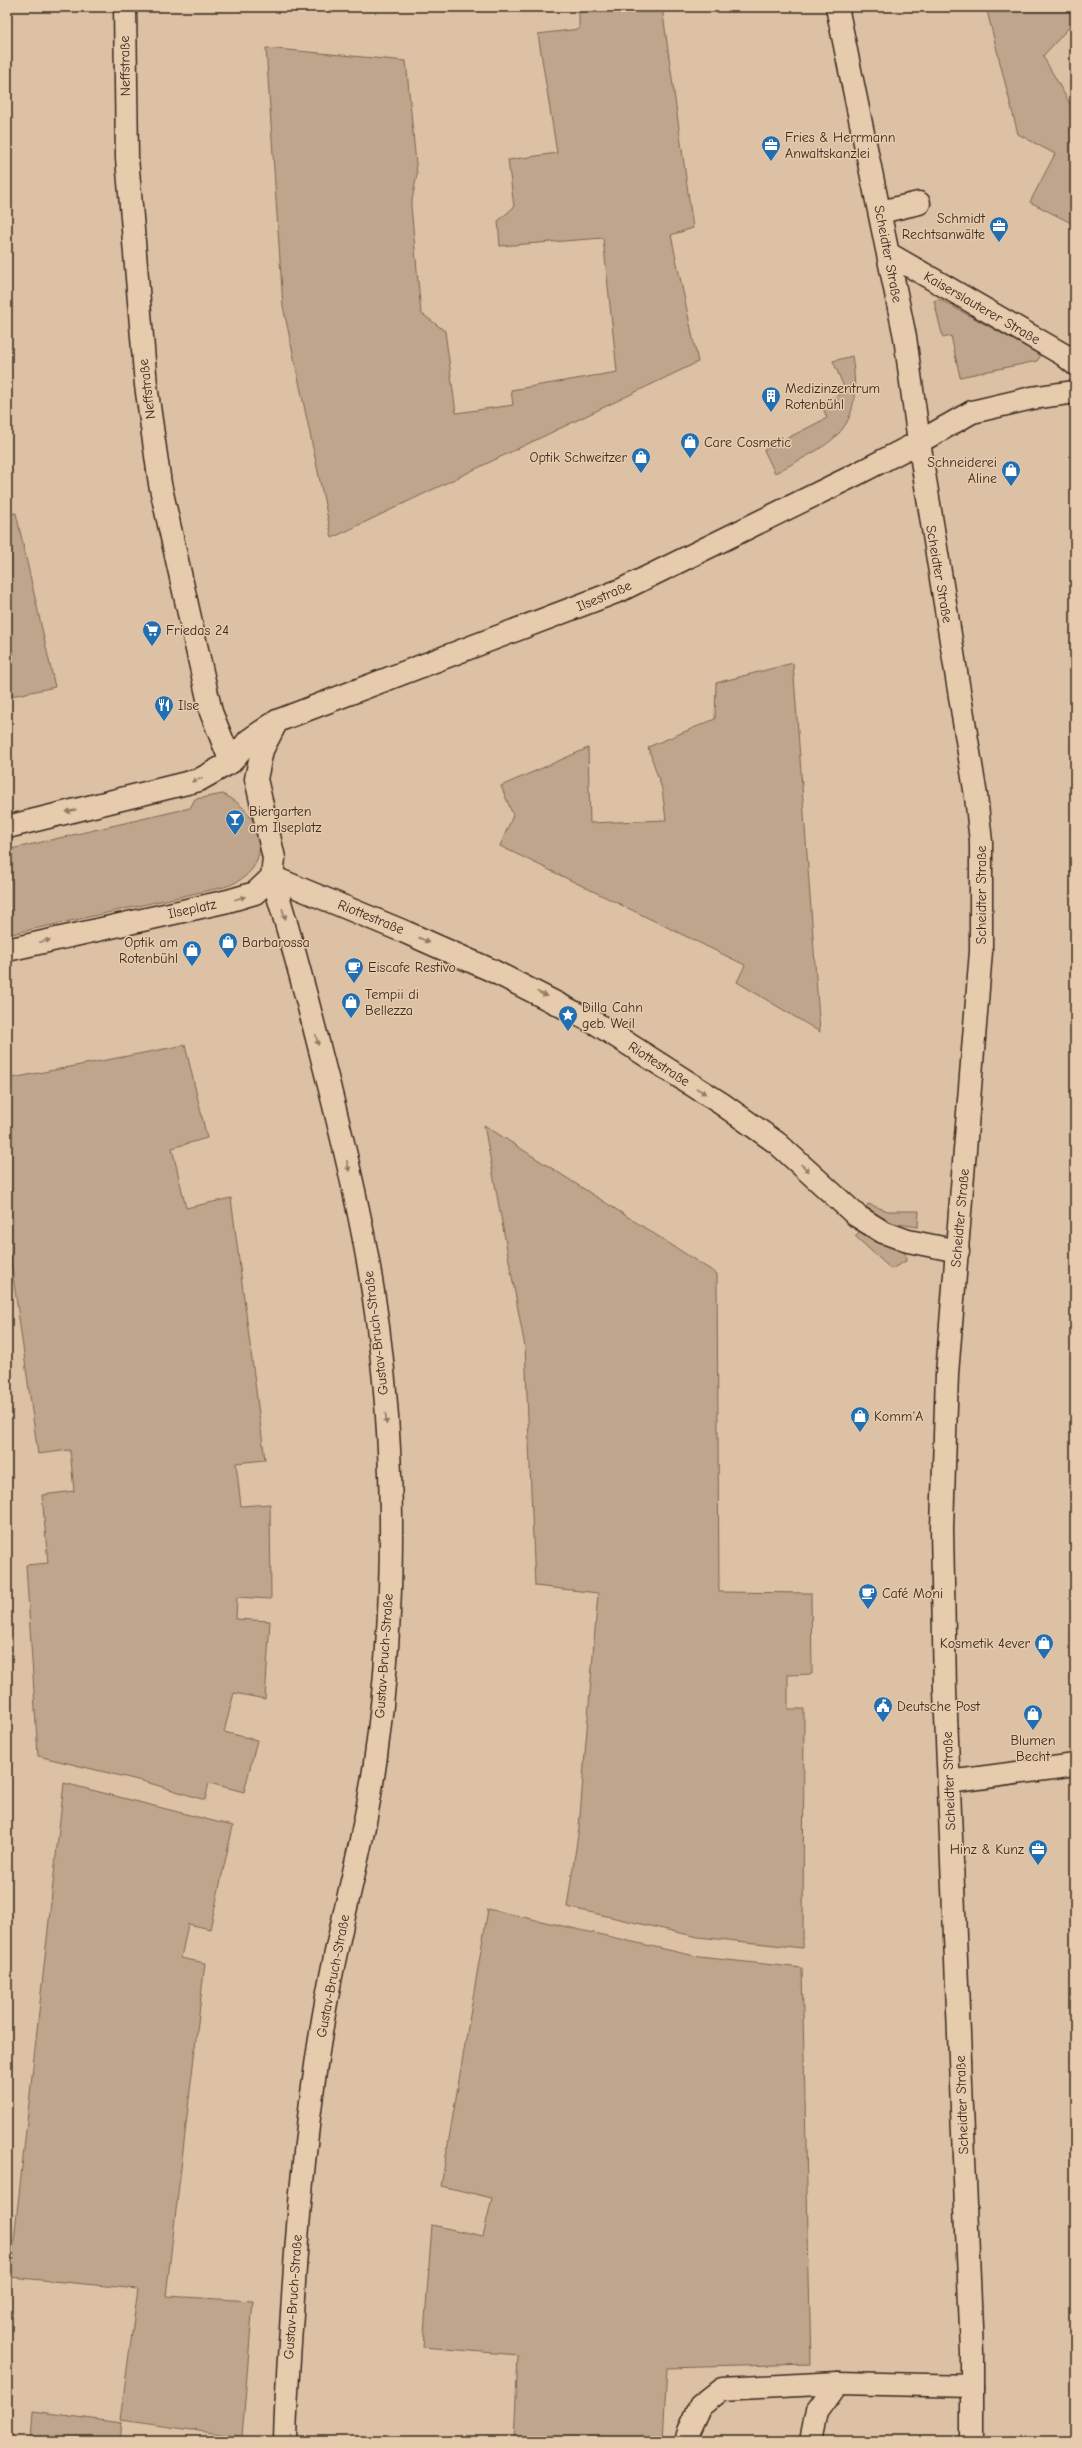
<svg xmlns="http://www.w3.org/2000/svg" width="1082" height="2448" font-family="'Comic Neue',sans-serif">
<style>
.green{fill:#bea58b;stroke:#7c6854}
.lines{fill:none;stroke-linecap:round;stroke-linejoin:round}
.minor-casing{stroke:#3b2a1e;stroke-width:25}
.major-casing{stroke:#3b2a1e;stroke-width:25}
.minor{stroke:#e6cbad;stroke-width:22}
.major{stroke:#e6cbad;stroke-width:22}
.oneway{fill:#907a66}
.labels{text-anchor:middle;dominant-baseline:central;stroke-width:3;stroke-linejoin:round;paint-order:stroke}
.street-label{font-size:14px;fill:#3b2a1e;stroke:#e6cbad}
.poi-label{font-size:14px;fill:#3b2a1e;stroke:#e6cbad;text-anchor:start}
</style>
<rect width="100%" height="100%" fill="#dcc1a4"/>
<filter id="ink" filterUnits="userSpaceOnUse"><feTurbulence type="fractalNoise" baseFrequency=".025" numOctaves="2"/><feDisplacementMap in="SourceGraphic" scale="8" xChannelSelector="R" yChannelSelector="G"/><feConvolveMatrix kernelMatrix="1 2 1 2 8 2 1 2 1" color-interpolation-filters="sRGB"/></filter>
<g filter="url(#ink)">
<g class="green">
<path d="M579,7h83l31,221 -22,7 27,127 -366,176 -49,-232 -17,-258 140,13 11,113 -6,32 10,107 24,18 11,82 57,-8 -2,-15 106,-18 -14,-134 -103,8 -2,-25 16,-14 -6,-47 49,-7 -19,-119 41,-5z"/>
<path d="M986,7h89v14l-32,35 32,57v112l-45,-23 25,-48 -37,-20z"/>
<path d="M939,299l102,56 -4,6 -77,16 -9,-41 -8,2 -9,-37z"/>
<path d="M852,356c12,77 -17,85 -77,117l-11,-23 63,-32 -6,-15 25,-11 -13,-31z"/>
<path d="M7,500l3,14 6,-1 39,174 -48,10z"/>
<path d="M793,663l27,369 -83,-50 8,-17 -245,-119 13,-31 -12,-29 87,-38 2,75 76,-3 -4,-31 -14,-42 67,-28 1,-36z"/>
<path d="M223,794c44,20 53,78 1,93l-217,48v-85l183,-42 5,-9z"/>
<path d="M185,1045l22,93 -35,10 14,60 45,-10 34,262 -29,3 5,43 29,-2 1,95 -34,-2 -1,22 34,2 -5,78 -31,-6 -10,39 33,8 -13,52 -35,-9 -4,17 -59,-18 -108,-26 -12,-191 22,-2 -6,-68 32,-4 -4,-41 -32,4 -31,-221v-154z"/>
<path d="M484,1125l233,149 2,318 92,1 1,81 -24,1v34h16l-1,239 -105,-11 -131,-30 12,-79 19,-235 -63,-7 -10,-239z"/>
<path d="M868,1204l20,7h31l-1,16 -34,-5 -20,-10z"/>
<path d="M860,1231l45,21 1,9 -15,8 -36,-33z"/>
<path d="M64,1783l169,43 -23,103 -22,-5 -7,34 24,5 -39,333 87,5 -11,136 -122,-17 18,-131 -128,-12z"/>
<path d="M488,1909l211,48 103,11 9,396 -144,4 -4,73h-149l4,-86 -95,-8 9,-122 51,11 9,-38 -51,-12z"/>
<path d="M33,2411l89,12 -2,18h-89z"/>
</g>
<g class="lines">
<g class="minor-casing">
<g id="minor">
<path d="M125,7l2,151 19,227 14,99 51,228 20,50"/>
<path d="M837,7l68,330 14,105 53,-30 60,-14 43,-6"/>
<path d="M880,212l39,-9"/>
<path d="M889,254l175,101 11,9"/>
<path d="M272,877c19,58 34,118 49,177 17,66 34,134 46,202 30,166 31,340 8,507 -11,80 -34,156 -48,234 -18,100 -28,200 -34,301 -3,48 -7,95 -8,143"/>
<path d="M272,877l133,55 86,38 106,54 125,80 55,39 80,73 26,16 25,9 50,10"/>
<path d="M949,1782l126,-17"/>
<path d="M686,2441l3,-11 11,-24 22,-17 116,-6 134,3"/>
<path d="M811,2441l6,-29 21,-29"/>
</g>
</g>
<g class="major-casing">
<g id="major">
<path d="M7,827l192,-47 32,-18 18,-22 28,-19 344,-131 230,-113 68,-35 57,354 5,46v109l-34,423 -5,154 3,163 27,662v88"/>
<path d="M7,950l221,-49 27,-8 17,-16 2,-19 -18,-79 6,-29 14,-27"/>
</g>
</g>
<use href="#minor" class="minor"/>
<use href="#major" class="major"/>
</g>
<defs><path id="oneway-solid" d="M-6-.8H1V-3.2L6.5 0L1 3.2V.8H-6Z"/></defs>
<g class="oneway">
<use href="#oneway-solid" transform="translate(197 780) rotate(163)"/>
<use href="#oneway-solid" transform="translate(71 811) rotate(166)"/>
<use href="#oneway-solid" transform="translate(240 898) rotate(-16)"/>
<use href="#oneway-solid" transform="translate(284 914) rotate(72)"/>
<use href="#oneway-solid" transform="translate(424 940) rotate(24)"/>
<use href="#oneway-solid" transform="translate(45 941) rotate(-12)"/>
<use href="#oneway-solid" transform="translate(542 994) rotate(27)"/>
<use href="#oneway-solid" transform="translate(317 1040) rotate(76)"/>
<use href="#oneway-solid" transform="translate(701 1091) rotate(32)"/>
<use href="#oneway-solid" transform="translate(348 1166) rotate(78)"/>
<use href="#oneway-solid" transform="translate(805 1168) rotate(42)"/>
<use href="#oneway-solid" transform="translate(386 1419) rotate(85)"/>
</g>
</g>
<defs>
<g id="office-pin" transform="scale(1)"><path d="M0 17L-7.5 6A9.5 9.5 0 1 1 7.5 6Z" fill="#1f6fb2" stroke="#e6cbad"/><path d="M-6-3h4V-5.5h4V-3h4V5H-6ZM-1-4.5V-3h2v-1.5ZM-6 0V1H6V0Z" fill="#fff"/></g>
<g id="building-pin" transform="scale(1)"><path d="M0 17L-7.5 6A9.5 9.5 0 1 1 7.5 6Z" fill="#1f6fb2" stroke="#e6cbad"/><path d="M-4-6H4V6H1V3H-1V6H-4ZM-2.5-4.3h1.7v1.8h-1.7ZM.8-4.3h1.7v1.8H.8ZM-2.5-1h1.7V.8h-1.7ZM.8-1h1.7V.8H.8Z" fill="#fff"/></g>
<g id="shop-pin" transform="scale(1)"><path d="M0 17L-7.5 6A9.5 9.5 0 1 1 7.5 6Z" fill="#1f6fb2" stroke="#e6cbad"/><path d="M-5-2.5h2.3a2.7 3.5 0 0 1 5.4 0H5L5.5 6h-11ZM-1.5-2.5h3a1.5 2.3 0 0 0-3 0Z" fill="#fff"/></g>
<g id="supermarket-pin" transform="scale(1)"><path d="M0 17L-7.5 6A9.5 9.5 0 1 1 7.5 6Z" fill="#1f6fb2" stroke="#e6cbad"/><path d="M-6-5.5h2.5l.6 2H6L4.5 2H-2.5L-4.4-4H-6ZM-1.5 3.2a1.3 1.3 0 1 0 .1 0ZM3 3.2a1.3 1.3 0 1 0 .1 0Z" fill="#fff"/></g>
<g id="restaurant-pin" transform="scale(1)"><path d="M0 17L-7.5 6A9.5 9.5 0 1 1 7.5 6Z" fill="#1f6fb2" stroke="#e6cbad"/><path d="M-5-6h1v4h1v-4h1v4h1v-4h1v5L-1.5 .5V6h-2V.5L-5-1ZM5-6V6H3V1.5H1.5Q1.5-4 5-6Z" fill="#fff"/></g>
<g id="bar-pin" transform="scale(1)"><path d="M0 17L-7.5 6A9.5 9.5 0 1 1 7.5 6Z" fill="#1f6fb2" stroke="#e6cbad"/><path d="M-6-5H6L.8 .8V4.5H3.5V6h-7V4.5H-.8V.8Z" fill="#fff"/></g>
<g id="cafe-pin" transform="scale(1)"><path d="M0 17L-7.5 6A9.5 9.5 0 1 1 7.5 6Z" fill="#1f6fb2" stroke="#e6cbad"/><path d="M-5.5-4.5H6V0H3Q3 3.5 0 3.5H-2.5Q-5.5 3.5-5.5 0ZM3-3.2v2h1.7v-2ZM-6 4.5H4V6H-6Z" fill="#fff"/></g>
<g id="sight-pin" transform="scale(1)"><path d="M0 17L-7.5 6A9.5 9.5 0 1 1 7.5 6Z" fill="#1f6fb2" stroke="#e6cbad"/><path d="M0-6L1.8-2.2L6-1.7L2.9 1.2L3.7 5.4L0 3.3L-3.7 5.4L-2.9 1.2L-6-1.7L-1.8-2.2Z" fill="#fff"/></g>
<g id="civic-pin" transform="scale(1)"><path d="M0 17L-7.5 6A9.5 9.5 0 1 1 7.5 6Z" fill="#1f6fb2" stroke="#e6cbad"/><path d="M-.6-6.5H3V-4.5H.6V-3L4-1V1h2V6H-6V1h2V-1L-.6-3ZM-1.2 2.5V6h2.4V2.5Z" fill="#fff"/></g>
</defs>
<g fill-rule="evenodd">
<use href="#office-pin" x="771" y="145"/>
<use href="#office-pin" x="999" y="226"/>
<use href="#building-pin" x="771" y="396"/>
<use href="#shop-pin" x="690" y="442"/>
<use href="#shop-pin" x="641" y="457"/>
<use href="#shop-pin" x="1011" y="470"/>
<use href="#supermarket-pin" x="152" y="630"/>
<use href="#restaurant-pin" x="164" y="705"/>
<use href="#bar-pin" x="235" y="819"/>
<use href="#shop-pin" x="228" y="942"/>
<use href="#shop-pin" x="192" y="950"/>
<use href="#cafe-pin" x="354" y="967"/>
<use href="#shop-pin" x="351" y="1002"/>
<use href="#sight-pin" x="568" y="1015"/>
<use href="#shop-pin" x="860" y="1416"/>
<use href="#cafe-pin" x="868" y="1593"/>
<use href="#shop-pin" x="1044" y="1643"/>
<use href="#civic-pin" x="883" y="1706"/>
<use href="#shop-pin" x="1033" y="1714"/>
<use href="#office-pin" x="1038" y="1849"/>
</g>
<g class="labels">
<g class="street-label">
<text transform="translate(125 66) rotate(-91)">Neffstraße</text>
<text transform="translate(888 254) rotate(79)">Scheidter Straße</text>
<text transform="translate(982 308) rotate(30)">Kaiserslauterer Straße</text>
<text transform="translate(147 389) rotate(-97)">Neffstraße</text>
<text transform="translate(939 574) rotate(80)">Scheidter Straße</text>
<text transform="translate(604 596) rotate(-23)">Ilsestraße</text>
<text transform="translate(981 895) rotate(-90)">Scheidter Straße</text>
<text transform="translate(192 909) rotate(-12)">Ilseplatz</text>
<text transform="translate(371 917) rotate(22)">Riottestraße</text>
<text transform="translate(659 1064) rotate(33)">Riottestraße</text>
<text transform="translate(960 1218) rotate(-85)">Scheidter Straße</text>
<text transform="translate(376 1333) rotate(-97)">Gustav-Bruch-Straße</text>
<text transform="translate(384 1656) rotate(-86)">Gustav-Bruch-Straße</text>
<text transform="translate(949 1781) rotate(-92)">Scheidter Straße</text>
<text transform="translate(333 1976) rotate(-79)">Gustav-Bruch-Straße</text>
<text transform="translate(962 2105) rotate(-92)">Scheidter Straße</text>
<text transform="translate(293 2297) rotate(-86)">Gustav-Bruch-Straße</text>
</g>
<g class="poi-label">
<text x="785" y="137">Fries &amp; Herrmann<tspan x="785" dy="16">Anwaltskanzlei</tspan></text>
<text x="985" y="218" text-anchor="end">Schmidt<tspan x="985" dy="16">Rechtsanwälte</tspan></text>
<text x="785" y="388">Medizinzentrum<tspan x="785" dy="16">Rotenbühl</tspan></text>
<text x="704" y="442">Care Cosmetic</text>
<text x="627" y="457" text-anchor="end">Optik Schweitzer</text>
<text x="997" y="462" text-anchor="end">Schneiderei<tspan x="997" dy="16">Aline</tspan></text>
<text x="166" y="630">Friedas 24</text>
<text x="178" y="705">Ilse</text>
<text x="249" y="811">Biergarten<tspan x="249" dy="16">am Ilseplatz</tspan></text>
<text x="178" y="942" text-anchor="end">Optik am<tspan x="178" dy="16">Rotenbühl</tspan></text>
<text x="242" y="942">Barbarossa</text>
<text x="368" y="967">Eiscafe Restivo</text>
<text x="365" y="994">Tempii di<tspan x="365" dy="16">Bellezza</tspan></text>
<text x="582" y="1007">Dilla Cahn<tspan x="582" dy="16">geb. Weil</tspan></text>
<text x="874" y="1416">Komm'A</text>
<text x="882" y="1593">Café Moni</text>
<text x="1030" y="1643" text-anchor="end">Kosmetik 4ever</text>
<text x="897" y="1706">Deutsche Post</text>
<text x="1033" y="1740" text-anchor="middle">Blumen<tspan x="1033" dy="16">Becht</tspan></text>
<text x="1024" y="1849" text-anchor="end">Hinz &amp; Kunz</text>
</g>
</g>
<rect width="1082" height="2448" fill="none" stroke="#e6cbad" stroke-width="24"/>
<rect x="12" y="12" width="1058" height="2424" fill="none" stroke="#3b2a1e" stroke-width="1.5" filter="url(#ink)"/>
</svg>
